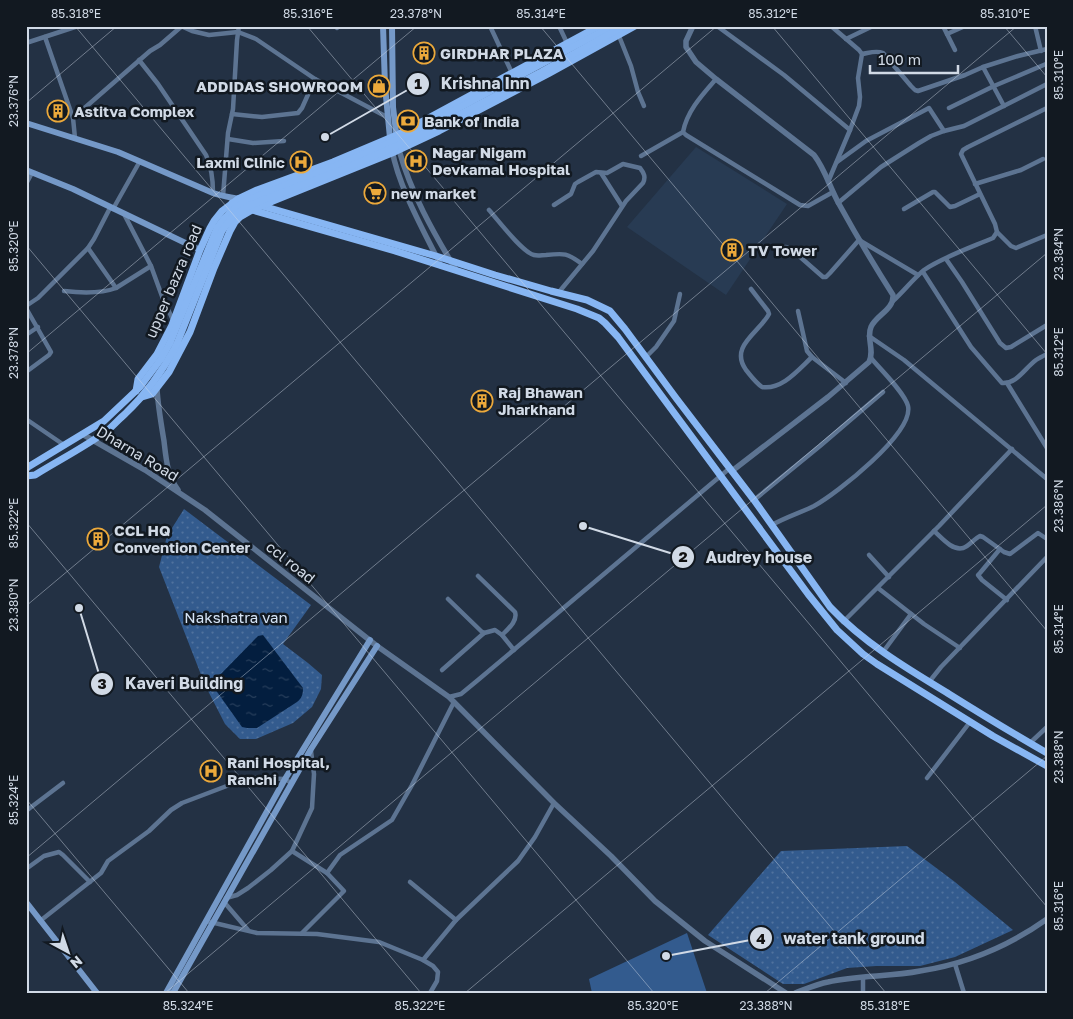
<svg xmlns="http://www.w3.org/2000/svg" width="1073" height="1019" font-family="'Golos Text',sans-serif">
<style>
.built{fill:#283b53}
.green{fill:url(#green-dots)}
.pitch{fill:#335b8e}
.water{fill:url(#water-ripples)}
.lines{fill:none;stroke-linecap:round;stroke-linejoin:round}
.minor{stroke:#5d7492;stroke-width:4.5}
.tertiary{stroke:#5d7492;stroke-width:5.5}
.secondary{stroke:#7599c8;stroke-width:6}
.primary{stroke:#87b6f3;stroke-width:7}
.primary-bridge{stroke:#87b6f3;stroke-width:7}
.ticks{fill:none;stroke:#d1dae6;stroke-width:1;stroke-opacity:0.45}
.labels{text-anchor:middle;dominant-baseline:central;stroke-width:5;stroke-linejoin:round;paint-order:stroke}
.poi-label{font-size:15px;font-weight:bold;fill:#d1dae6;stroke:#121921;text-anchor:start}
.street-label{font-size:15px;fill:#d1dae6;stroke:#121921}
.park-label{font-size:15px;fill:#d5e4f6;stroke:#121921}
.leader{fill:none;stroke:#d1dae6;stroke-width:2}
.callout-dot{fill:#d1dae6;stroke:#121921;stroke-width:2}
.mark-label{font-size:15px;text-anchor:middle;font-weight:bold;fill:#111}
.callout-label{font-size:16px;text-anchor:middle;font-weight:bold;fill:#d1dae6;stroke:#121921;stroke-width:5;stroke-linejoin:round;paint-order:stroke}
.neatline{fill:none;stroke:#d1dae6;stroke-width:2}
.ticks-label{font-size:12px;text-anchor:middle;fill:#d1dae6}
</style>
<defs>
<pattern id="green-dots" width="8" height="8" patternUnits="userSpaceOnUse" patternTransform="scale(1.25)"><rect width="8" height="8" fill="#335b8e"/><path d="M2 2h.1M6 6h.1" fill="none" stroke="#50729e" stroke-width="1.8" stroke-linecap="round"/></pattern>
<pattern id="water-ripples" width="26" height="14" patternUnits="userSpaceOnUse" patternTransform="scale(1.25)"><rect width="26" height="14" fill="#031e3f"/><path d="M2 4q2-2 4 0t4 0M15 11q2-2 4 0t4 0" fill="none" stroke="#273e5b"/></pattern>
</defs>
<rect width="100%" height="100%" fill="#233144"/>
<path class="built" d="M696,147l91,57 -61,91 -99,-68z"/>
<g class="green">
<path d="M184,509l127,96 -28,39 25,19 14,12 -1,14 -9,18 -19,16 -37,16h-16l-15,-15 -20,-39 -46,-118 8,-31z"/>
<path d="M907,846l48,36 58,48 -58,27 -35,9h-44l-29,2 -43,16h-21l-75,-49 73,-84z"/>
</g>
<path class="pitch" d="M687,933l20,60h-115l-3,-14z"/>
<path class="water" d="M263,635l40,53c0,6 -1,10 -6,14l-40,26h-10l-5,-1 -27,-38v-9l43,-44z"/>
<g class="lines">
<g class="minor">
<path d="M181,26l11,5 17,4 29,-3 18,7 59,40 72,38"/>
<path d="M334,26l3,2"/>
<path d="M490,26l22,47"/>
<path d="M559,26l8,17"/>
<path d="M717,26l67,49 66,55"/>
<path d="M943,26l12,24"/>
<path d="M1035,26l6,25"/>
<path d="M947,34l18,-8"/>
<path d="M619,36l12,30 7,26 6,14"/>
<path d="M45,37l28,81 2,20"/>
<path d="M846,39l27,-13"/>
<path d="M26,43l52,-17"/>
<path d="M862,54c7,-1 14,-4 21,-1l28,33 4,4 3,1 47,-16 18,-8 35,-11 29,-7"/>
<path d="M139,60l19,24 48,71c6,13 7,24 7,38"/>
<path d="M983,67l21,39"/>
<path d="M716,79c-14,16 -29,32 -33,53l3,3 114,70 8,1 25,-14"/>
<path d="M949,108l45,-22 52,-22"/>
<path d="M232,114l30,3 36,-4 4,-5 13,-29"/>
<path d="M73,118l77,-67 10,-6 22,-19"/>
<path d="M228,139l25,4 31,-2"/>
<path d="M641,156l42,-24"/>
<path d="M837,162l29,-21 63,-33 15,23"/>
<path d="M601,173l21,33"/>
<path d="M828,182l22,-52 9,-24 1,-9 -2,-19 4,-24 -3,-4 -28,-24"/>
<path d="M26,184l6,-11"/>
<path d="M975,184l46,-14 22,-11"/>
<path d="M223,196l5,-63 5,-24 4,-69 2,-14"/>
<path d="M838,203l43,-36 38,-24 12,-7 13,-5 20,-5 83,-42"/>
<path d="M554,205l17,-11 4,-10 3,-2 18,-10 11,1 16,-9 17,4c4,5 6,9 3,15l-17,18 -33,50 -34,41"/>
<path d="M113,209l27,-48"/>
<path d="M904,209l29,-17h2l15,15 5,-1 25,-12"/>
<path d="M489,210c9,10 33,42 45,45 4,1 8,0 12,0 19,-2 21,-2 36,9"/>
<path d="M124,214l27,52 12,33 10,21"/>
<path d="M997,232l14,14 5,2 31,-13"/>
<path d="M88,248l28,40"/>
<path d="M776,248l10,-1 5,2 32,28h3l4,-4 29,-33 59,35"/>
<path d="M946,259l16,23 38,61 6,5 5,-1 36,-22"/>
<path d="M923,272l48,75 31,36c15,1 23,-15 34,-23 3,-2 7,-4 11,-6"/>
<path d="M751,289l17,22 1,3c-10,19 -40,32 -23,56 5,6 9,12 16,17 20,3 36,-17 50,-30"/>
<path d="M64,291c17,2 36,3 52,-3l35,-22"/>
<path d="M893,301c11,-10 20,-22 31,-31 19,-13 48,-23 69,-32l4,-6 -2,-8 -34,-70 2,-4 5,-3 79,-39"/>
<path d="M26,306l12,-8 50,-50 6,-9 16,-31"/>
<path d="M26,308l25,44 -2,3 -23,17"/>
<path d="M798,311l9,40 5,6 34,26"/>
<path d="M26,335l12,-8"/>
<path d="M869,336l35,24 143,119"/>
<path d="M646,357l10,-10 18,-26 6,-27"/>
<path d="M1007,383l40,65"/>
<path d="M26,419l38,26"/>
<path d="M754,500l66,-54 63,-54"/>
<path d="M772,525c14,-8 28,-12 42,-19 22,-12 100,-73 94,-100 -3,-13 -28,-37 -37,-48"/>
<path d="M934,531c7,6 18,20 29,17 6,-2 11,-9 17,-12l3,1 21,15 6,2 28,-21 9,6"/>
<path d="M1000,549l-20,24 -2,2 4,5 25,20"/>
<path d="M869,555l20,22"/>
<path d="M478,576l37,36c3,9 -7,17 -13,23"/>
<path d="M878,588l46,36 36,24"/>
<path d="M448,599l33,32 3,2 11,-3 7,5 12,15"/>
<path d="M843,622l96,-96 73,-77"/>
<path d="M883,652l28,-38"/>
<path d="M442,670l42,-37"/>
<path d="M929,682l12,-15 106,-110"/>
<path d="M449,697l12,-3 17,-14 252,-212"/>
<path d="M1030,743l17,-16"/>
<path d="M927,778l43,-56"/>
<path d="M26,811l37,-28"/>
<path d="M292,851l35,22 17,18 -42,42"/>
<path d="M26,869l18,-13 15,-4 4,3 27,27"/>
<path d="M327,873l13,-18 52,-35 20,-35 42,-83"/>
<path d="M410,882l46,38"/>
<path d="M226,898l11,-3 11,-7 23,-18 21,-19 20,-43 2,-34 -3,-23"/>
<path d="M224,902l24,28"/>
<path d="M40,921l61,-48 7,-12 41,-30 22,-21 11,-7 50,-19 23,-6 30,1 6,4"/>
<path d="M206,921l51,12 60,1 62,8 44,18 33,-40 62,-59 17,-24 19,-34"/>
<path d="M423,960l10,6 5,6 -1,9 -7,12"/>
<path d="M955,964l9,29"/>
<path d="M863,993v-15"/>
</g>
<g class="tertiary">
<path d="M693,26l-7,15v6l10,15 20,17 98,76c11,14 16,33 25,49 17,31 35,61 54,91 1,15 -17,20 -22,32 -5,11 4,23 -2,35l-41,35 -96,74"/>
<path d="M392,150c7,38 32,81 49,116"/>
<path d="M399,150c12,43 34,82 57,120"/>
<path d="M157,389c1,17 4,34 7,52 2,17 3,34 14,49"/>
<path d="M82,434l63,36 60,40 172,136 72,51 105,106 57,53 44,45 50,40 81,52"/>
<path d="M795,993c11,-4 22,-9 33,-11 30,-7 62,-5 92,-11 46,-7 89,-25 127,-52"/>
</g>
<g class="secondary">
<path d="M383,26l2,60 5,52"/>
<path d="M392,26l1,81 4,33"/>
<path d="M26,123l92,29 95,41c9,3 16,4 25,6"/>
<path d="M26,170l47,19 127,61"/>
<path d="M26,902l71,91"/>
<path d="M166,993l119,-214 85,-139"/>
<path d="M173,993l138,-244 66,-103"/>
</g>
<g class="primary">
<path d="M238,199l198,57 59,19 56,16 36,9 23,11 15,18 51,69 78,102 76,107c34,36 76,61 119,87 32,20 65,40 98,59"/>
<path d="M232,203l20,7 143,41 182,58 22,9 6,5 13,14 190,257 29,36 26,24 14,10 116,72 54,30"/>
<path d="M136,391l2,-12 19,-25 15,-29 28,-75 10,-22 4,-7 8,-10 16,-12 19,-9 76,-28 64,-27 202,-109"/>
<path d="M142,397l10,-3 17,-22 21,-40 24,-64 16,-37 5,-9 5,-5 12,-7 21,-9 119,-48 47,-22 109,-57 87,-48"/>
<path d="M26,469l2,-2 76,-46 36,-34 21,-28 9,-16"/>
<path d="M26,476l9,-1c24,-15 50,-28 73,-45 6,-5 11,-11 17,-16 21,-20 37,-42 51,-68"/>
</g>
<g class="primary-bridge">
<path d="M170,343l47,-115c9,-13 19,-22 33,-29l93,-36 71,-31 198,-106"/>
<path d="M176,346l46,-115 10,-14 18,-12 99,-38 68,-30 124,-65 83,-46"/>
</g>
</g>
<path class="ticks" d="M75,26l811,967M307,26l740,881M540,26l507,605M772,26l275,328M1004,26l43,51M26,103l91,-77M26,245l628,748M26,354l391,-328M26,522l395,471M26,606l691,-580M26,799l163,194M26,858l991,-832M165,993l882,-740M465,993l582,-488M765,993l282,-237"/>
<defs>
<g id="building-ring" transform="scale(1.125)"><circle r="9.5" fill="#121921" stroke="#eca93b" stroke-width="1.5"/><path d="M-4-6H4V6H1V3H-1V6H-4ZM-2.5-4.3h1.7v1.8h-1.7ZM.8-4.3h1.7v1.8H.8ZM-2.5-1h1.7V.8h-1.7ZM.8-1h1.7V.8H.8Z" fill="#eca93b"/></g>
<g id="shop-ring" transform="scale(1.125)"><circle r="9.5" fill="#121921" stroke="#eca93b" stroke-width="1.5"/><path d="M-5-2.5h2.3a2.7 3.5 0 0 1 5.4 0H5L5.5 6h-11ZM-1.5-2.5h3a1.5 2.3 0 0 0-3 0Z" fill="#eca93b"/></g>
<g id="bank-ring" transform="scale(1.125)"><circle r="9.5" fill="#121921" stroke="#eca93b" stroke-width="1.5"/><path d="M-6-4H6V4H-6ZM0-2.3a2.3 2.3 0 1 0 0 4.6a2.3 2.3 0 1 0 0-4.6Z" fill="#eca93b"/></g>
<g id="hospital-ring" transform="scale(1.125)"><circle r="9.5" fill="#121921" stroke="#eca93b" stroke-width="1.5"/><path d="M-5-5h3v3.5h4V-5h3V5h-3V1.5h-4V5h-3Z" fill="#eca93b"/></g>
<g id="supermarket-ring" transform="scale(1.125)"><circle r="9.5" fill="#121921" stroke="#eca93b" stroke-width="1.5"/><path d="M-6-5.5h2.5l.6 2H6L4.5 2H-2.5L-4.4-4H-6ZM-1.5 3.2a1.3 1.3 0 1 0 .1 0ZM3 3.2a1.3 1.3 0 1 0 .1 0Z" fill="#eca93b"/></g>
</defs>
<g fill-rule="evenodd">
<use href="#building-ring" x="424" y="53"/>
<use href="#shop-ring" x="379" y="86"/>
<use href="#building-ring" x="58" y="111"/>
<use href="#bank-ring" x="408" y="121"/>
<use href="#hospital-ring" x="416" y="161"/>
<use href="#hospital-ring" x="301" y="162"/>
<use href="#supermarket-ring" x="375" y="193"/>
<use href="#building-ring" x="732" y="250"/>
<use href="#building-ring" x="482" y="401"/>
<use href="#building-ring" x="98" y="539"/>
<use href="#hospital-ring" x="211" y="771"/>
</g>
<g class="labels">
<g class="poi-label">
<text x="440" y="53">GIRDHAR PLAZA</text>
<text x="363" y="86" text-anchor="end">ADDIDAS SHOWROOM</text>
<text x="74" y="111">Astitva Complex</text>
<text x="424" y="121">Bank of India</text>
<text x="432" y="152">Nagar Nigam<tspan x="432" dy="17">Devkamal Hospital</tspan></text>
<text x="285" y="162" text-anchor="end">Laxmi Clinic</text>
<text x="391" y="193">new market</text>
<text x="748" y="250">TV Tower</text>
<text x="498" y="392">Raj Bhawan<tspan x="498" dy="17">Jharkhand</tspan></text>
<text x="114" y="530">CCL HQ<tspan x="114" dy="17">Convention Center</tspan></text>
<text x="227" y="762">Rani Hospital,<tspan x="227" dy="17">Ranchi</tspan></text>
</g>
<g class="street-label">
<text transform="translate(173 281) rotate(-67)">upper bazra road</text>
<text transform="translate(138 453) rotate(31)">Dharna Road</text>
<text transform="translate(291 562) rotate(38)">ccl road</text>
</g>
<g class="park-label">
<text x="236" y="617">Nakshatra van</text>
</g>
</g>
<path class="leader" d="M325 137L418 84M583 526L683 557M79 608L102 684M666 956L761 938"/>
<g class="callout-dot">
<circle cx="325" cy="137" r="5"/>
<circle cx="583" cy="526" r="5"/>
<circle cx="79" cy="608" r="5"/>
<circle cx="666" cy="956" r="5"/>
<circle cx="418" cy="84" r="12"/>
<circle cx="683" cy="557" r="12"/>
<circle cx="102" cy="684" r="12"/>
<circle cx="761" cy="938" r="12"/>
</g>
<g class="mark-label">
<text x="418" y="89">1</text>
<text x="683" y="562">2</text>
<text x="102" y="689">3</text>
<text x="761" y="944">4</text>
</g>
<g class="callout-label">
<text x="485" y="89">Krishna Inn</text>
<text x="759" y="563">Audrey house</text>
<text x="184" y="689">Kaveri Building</text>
<text x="854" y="944">water tank ground</text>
</g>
<rect width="1073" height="1019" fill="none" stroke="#121921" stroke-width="55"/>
<g transform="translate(68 952) rotate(140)" stroke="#121921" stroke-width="4" paint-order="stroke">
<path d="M0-4L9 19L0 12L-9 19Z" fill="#d1dae6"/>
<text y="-8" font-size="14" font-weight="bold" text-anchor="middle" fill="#d1dae6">N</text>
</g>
<path d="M870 65v8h88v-8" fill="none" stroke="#d1dae6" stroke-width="2.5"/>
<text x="878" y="65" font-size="15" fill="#d1dae6" stroke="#121921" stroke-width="4" paint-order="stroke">100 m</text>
<rect x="28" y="28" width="1018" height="964" class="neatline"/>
<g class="ticks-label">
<text x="76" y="18">85.318°E</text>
<text x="308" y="18">85.316°E</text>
<text x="416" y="18">23.378°N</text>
<text x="541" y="18">85.314°E</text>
<text x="773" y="18">85.312°E</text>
<text x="1005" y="18">85.310°E</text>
<text transform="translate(1059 75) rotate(-90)" y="4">85.310°E</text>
<text transform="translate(14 101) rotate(-90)" y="4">23.376°N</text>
<text transform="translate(14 246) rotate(-90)" y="4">85.320°E</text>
<text transform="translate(1059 254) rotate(-90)" y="4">23.384°N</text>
<text transform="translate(1059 352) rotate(-90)" y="4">85.312°E</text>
<text transform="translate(14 353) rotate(-90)" y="4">23.378°N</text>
<text transform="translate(1059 506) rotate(-90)" y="4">23.386°N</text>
<text transform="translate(14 523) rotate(-90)" y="4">85.322°E</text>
<text transform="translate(14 605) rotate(-90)" y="4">23.380°N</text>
<text transform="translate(1059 629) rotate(-90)" y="4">85.314°E</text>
<text transform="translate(1059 757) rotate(-90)" y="4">23.388°N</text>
<text transform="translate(14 800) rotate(-90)" y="4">85.324°E</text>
<text transform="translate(1059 906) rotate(-90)" y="4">85.316°E</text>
<text x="188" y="1010">85.324°E</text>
<text x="420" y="1010">85.322°E</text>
<text x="653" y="1010">85.320°E</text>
<text x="766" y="1010">23.388°N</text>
<text x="885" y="1010">85.318°E</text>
</g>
</svg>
